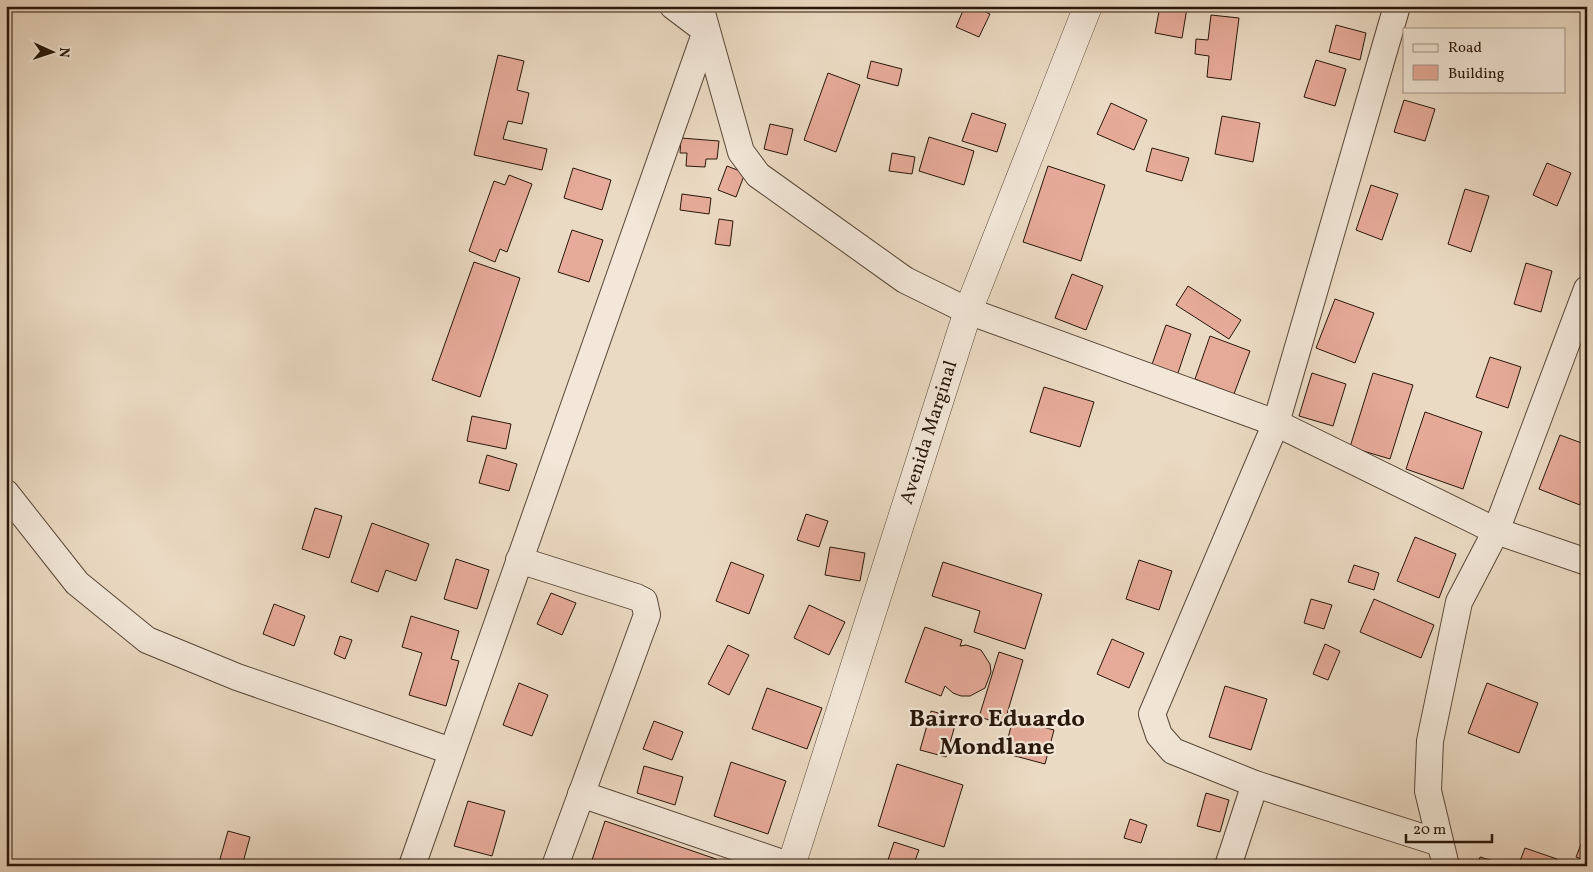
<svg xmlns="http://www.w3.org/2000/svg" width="1593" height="872" font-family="Vollkorn,serif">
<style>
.building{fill:#e6aa99;stroke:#281609}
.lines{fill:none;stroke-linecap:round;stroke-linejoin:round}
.minor-casing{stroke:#594738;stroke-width:28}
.tertiary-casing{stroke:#594738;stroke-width:29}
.minor{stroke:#f2e7d8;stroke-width:26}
.tertiary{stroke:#f2e7d8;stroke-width:28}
.labels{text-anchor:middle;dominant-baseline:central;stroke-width:4.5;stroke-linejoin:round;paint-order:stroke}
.street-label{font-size:19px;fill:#281609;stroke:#f2e7d8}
.district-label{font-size:24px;font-weight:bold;fill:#281609;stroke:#f2e7d8}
</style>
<rect width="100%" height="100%" fill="#ebdac3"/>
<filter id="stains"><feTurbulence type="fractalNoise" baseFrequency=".004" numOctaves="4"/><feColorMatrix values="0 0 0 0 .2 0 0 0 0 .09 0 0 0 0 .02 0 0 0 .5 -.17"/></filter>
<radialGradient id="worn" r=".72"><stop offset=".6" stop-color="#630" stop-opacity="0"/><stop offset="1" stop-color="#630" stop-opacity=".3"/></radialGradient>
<g class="building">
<path d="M965,6h7l18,8 -11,23 -23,-10z"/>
<path d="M1160,6l27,2 -5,30 -27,-5z"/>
<path d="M1211,15l28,3 -8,62 -24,-3 2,-21 -14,-2 1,-15 12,1z"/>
<path d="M1336,25l30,8 -6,27 -31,-8z"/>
<path d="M498,55l26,6 -7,29 12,3 -7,31 -14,-3 -5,18 44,10 -5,21 -68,-15z"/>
<path d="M1316,60l30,9 -11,37 -31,-9z"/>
<path d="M871,61l31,8 -4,17 -31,-8z"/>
<path d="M828,73l32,12 -24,67 -32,-12z"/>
<path d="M1404,100l31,9 -10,32 -31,-9z"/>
<path d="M1111,103l36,17 -13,30 -37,-16z"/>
<path d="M972,113l34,11 -9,28 -35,-11z"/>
<path d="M1222,116l38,7 -7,39 -38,-8z"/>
<path d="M770,124l23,5 -6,26 -23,-6z"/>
<path d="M929,137l45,14 -10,34 -45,-14z"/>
<path d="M681,138l38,3 -2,18h-11l-1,8 -19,-1 1,-13h-7z"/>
<path d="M1152,148l37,10 -7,23 -36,-10z"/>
<path d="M892,153l23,4 -3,17 -23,-3z"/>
<path d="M1547,163l24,10 -14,33 -24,-11z"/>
<path d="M727,166l18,7 -9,24 -18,-7z"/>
<path d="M1048,166l57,19 -24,76 -58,-19z"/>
<path d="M573,168l38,12 -9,30 -38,-12z"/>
<path d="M509,175l23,9 -25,68 -7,-3 -5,13 -26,-11 25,-70 11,4z"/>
<path d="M1371,185l27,9 -16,46 -26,-10z"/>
<path d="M1465,189l24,7 -18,56 -23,-8z"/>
<path d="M682,194l29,4 -2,16 -29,-4z"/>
<path d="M719,219l14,2 -3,25 -15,-2z"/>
<path d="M572,230l31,10 -14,42 -31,-10z"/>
<path d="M474,262l46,16 -40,119 -48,-17z"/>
<path d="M1526,263l26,8 -11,41 -27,-8z"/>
<path d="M1072,274l31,12 -17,44 -31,-12z"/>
<path d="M1188,286l53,34 -12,19 -53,-34z"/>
<path d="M1335,299l39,14 -19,50 -39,-15z"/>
<path d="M1166,325l25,9 -14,42 -26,-9z"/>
<path d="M1210,336l40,15 -16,43 -39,-15z"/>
<path d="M1490,357l31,10 -13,41 -32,-11z"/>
<path d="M1312,373l34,11 -13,42 -34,-10z"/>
<path d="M1373,373l40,12 -23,74 -40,-12z"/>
<path d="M1044,387l50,15 -14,45 -50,-15z"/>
<path d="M1425,412l57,20 -19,57 -57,-20z"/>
<path d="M472,416l39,8 -5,25 -39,-8z"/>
<path d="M1560,435l27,10v42l-7,18 -41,-16z"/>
<path d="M487,455l30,9 -8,27 -30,-8z"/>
<path d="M315,508l27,8 -13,42 -27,-9z"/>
<path d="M806,514l22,7 -9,26 -22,-7z"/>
<path d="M372,523l57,21 -13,37 -30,-11 -8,22 -27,-10z"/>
<path d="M1415,537l41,17 -17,44 -42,-17z"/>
<path d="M830,547l35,6 -5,28 -35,-6z"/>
<path d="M456,559l33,11 -12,39 -33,-10z"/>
<path d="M1139,560l33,11 -13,39 -33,-11z"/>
<path d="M731,562l33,13 -15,39 -33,-13z"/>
<path d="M943,562l99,32 -17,55 -51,-17 6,-21 -48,-15z"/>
<path d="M1354,565l25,8 -5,17 -26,-8z"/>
<path d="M551,593l25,10 -14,32 -25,-11z"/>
<path d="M1311,599l21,6 -8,24 -20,-6z"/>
<path d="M1374,599l60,26 -13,33 -61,-26z"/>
<path d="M274,604l31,12 -11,30 -31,-12z"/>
<path d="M809,605l36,17 -16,33 -35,-17z"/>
<path d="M411,616l48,15 -8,28 8,2 -13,45 -37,-11 13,-42 -20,-6z"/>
<path d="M925,627l37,13 -2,6 6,-1 15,5 9,14 1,8 -6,16 -15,8h-9l-8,-3 -8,-7 -4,10 -36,-14z"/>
<path d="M340,636l12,4 -7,19 -11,-5z"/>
<path d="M1112,639l32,14 -15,35 -32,-14z"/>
<path d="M1325,644l15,7 -12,29 -15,-6z"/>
<path d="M728,645l21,10 -20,40 -21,-11z"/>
<path d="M999,652l24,8 -19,64 -25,-7z"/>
<path d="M519,683l29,12 -16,41 -29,-11z"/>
<path d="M1487,683l51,20 -19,50 -51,-20z"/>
<path d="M1225,686l42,13 -16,51 -42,-13z"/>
<path d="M767,688l55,20 -15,41 -55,-20z"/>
<path d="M931,711l26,7 -11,39 -26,-7z"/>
<path d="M1013,719l41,11 -9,34 -41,-11z"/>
<path d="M654,721l29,11 -11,28 -29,-11z"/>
<path d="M731,762l55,19 -18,53 -54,-18z"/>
<path d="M897,764l66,21 -19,62 -66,-21z"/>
<path d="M644,766l39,11 -8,28 -38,-12z"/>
<path d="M1206,793l23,7 -9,32 -23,-6z"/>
<path d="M468,801l37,10 -13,45 -38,-10z"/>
<path d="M1130,819l17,6 -6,18 -17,-5z"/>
<path d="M605,821l111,38 -3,7h-123z"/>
<path d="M1587,829v32l-11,-4z"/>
<path d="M228,831l22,6 -8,29h-24z"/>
<path d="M894,842l25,8 -6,16h-27z"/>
<path d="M1525,848l32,11 -3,7h-36z"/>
<path d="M1480,857l27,8v1h-29z"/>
</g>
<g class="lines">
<g class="minor-casing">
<g id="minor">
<path d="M700,6l41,146 17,23 147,105 63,31 308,112 220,108 91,31"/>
<path d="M1397,6l-121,417 -124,291 7,21 14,16 82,33 185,59"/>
<path d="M6,493l71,90 70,57 90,37 214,74"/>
<path d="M519,560l117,37 8,4 3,14 -92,251"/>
<path d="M581,794l210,72"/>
<path d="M412,866l294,-835 -33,-25"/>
<path d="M1228,866l27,-82"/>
<path d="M1446,866l-18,-75 2,-50 29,-139 37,-71 91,-242"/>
</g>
</g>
<g class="tertiary-casing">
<g id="tertiary">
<path id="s1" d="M791,866l177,-555 120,-305"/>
</g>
</g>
<use href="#minor" class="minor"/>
<use href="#tertiary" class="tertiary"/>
</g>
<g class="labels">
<g class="street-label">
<text stroke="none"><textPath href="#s1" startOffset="455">Avenida Marginal</textPath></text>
</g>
<g class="district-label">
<text x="997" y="720">Bairro Eduardo<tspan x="997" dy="28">Mondlane</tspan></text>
</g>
</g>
<rect width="1593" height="872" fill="none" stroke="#ebdac3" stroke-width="25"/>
<rect x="8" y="8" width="1578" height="857" fill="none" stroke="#281609" stroke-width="2.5"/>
<rect x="12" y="12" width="1568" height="847" fill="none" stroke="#281609"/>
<rect x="1403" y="28" width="162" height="65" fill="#f2e7d8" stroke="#a19385"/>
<rect x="1413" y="44" width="25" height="8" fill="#f2e7d8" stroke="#a19385"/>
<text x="1448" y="52" font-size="15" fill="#281609">Road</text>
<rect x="1413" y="65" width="25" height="15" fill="#e6aa99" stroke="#a19385"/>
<text x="1448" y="78" font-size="15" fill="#281609">Building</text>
<g transform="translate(52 52) rotate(93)" stroke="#f2e7d8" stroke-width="4" paint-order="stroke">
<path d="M0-4L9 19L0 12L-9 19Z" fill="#281609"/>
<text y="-8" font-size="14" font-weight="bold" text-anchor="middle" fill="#281609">N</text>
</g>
<path d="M1406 834v8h86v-8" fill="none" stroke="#281609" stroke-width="2.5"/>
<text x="1413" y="834" font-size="15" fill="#281609" stroke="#f2e7d8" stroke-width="4" paint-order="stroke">20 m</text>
<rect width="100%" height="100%" filter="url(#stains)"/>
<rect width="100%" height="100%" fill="url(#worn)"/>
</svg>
